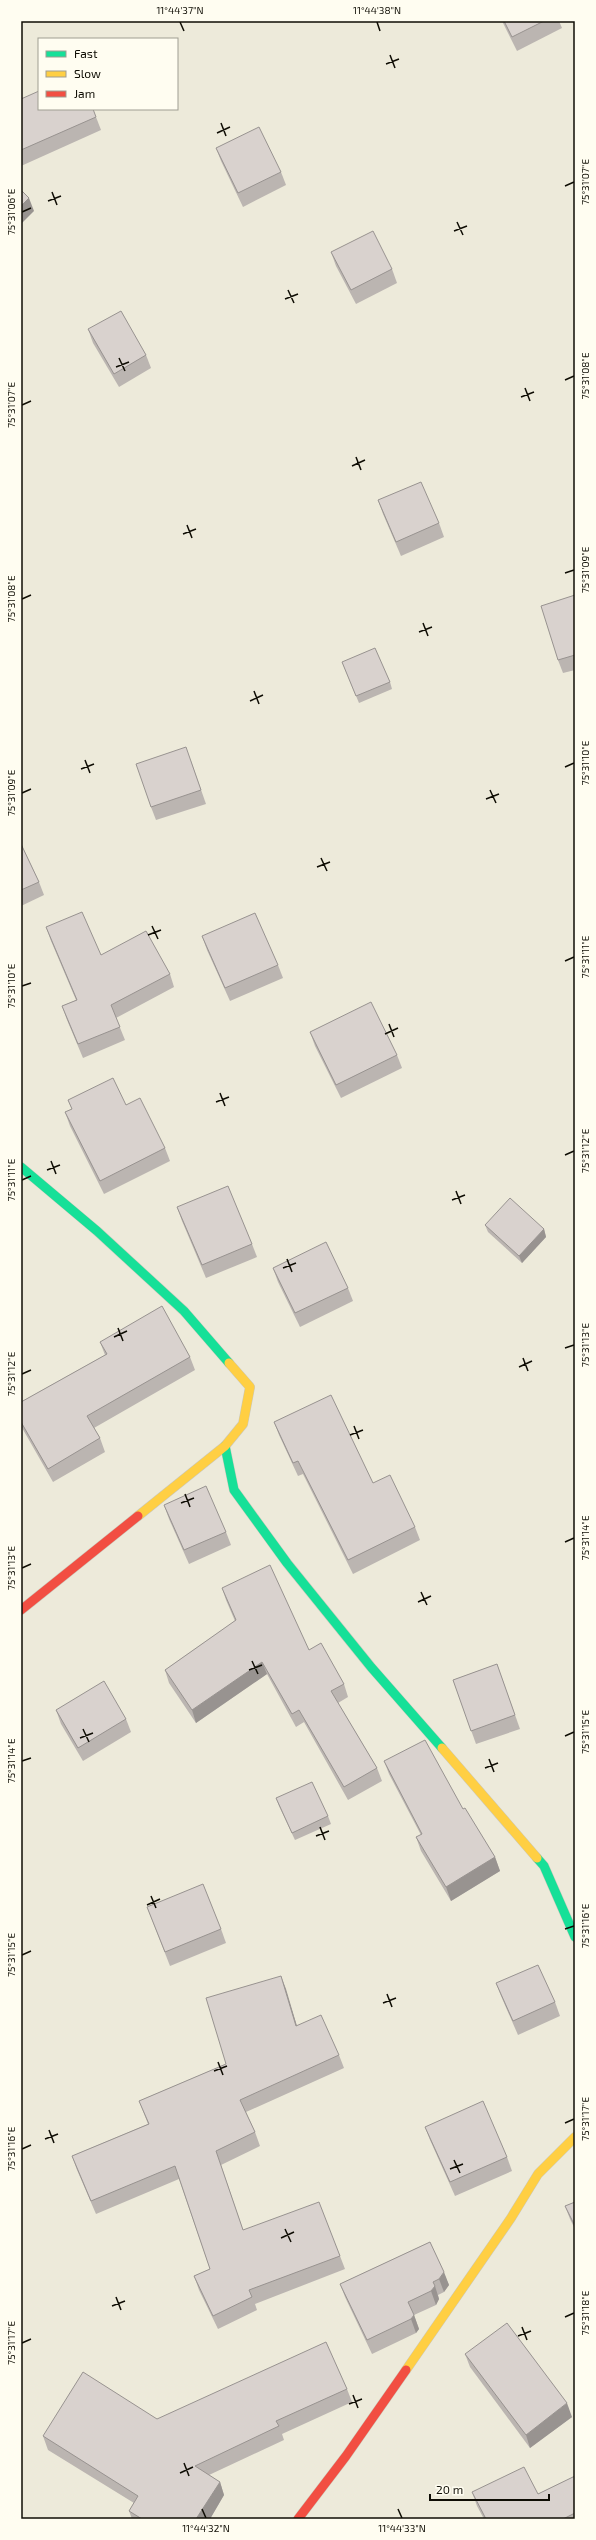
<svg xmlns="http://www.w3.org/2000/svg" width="596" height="2540" font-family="'Exo 2',sans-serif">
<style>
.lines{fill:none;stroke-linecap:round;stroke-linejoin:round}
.fast-casing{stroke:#cac8bb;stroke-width:10}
.slow-casing{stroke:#cac8bb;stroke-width:10}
.jam-casing{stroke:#cac8bb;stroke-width:10}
.fast{stroke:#16e098;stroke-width:9}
.slow{stroke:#ffcf43;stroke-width:9}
.jam{stroke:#f24e42;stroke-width:9}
.wall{fill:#bbb5b1}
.shaded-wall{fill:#989390}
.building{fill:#d9d2ce;stroke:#989390}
.ticks{fill:none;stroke:#0f0d04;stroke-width:1.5}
.neatline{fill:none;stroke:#0f0d04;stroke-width:1.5}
.ticks-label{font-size:10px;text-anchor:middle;fill:#0f0d04}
</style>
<rect width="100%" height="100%" fill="#edeada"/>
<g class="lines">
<g class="fast-casing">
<g id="fast">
<path d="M21,1167l76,64 87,80 45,52"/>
<path d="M225,1446l9,44 53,73 84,104 71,81"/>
<path d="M537,1858l7,8 31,71"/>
</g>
</g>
<g class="slow-casing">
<g id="slow">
<path d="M138,1516l87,-70 18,-22 7,-37 -21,-24"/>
<path d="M442,1748l95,110"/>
<path d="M406,2370l105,-152 27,-44 37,-37"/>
</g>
</g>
<g class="jam-casing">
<g id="jam">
<path d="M21,1610l117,-94"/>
<path d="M298,2519l48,-63 60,-86"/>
</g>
</g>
<use href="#fast" class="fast"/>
<use href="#slow" class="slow"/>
<use href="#jam" class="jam"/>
</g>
<g class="wall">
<path d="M502,21h57l3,7 -45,23z"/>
<path d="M21,99l75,18 5,13 -80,36z"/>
<path d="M216,148l65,24 5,13 -43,22 -22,-46z"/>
<path d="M331,252l61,17 5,14 -41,21 -20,-38z"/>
<path d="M88,329l58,26 5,13 -32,19 -26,-44z"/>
<path d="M378,500l61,23 5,14 -43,19 -18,-42z"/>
<path d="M575,595v75l-12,3 -5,-13z"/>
<path d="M342,662l48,20 2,7 -33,14z"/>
<path d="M191,761l15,43 -50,16 -5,-13z"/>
<path d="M21,844l18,38 5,13 -23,11z"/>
<path d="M46,927l55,28 69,19 4,13 -58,31 9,22 -42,18 -16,-38 -5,-14 14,-6 -25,-59z"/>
<path d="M202,936l76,29 5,13 -53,23 -23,-51z"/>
<path d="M310,1032l87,23 5,13 -61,30 -26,-52z"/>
<path d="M68,1100l58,5 39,43 5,13 -66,33 -34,-68 -5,-14 7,-3z"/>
<path d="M177,1207l75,37 5,13 -51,21 -24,-57z"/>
<path d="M485,1225l59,4 2,8 -24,26 -34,-31z"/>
<path d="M273,1268l75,20 5,13 -53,26 -22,-45z"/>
<path d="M100,1342l90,15 5,13 -101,58 6,10 5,14 -52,30 -32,-56v-24l84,-47z"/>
<path d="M274,1422l99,61 42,44 5,13 -67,34 -50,-100 -5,2 -19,-41z"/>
<path d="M164,1505l62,27 5,13 -42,19 -20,-45z"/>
<path d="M222,1588l87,62 35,34 4,13 -10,6 39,65 5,13 -34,19 -44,-78 -8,5 -29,-53 -71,49 -27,-40 -4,-13 70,-49 -9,-21z"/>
<path d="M497,1664l23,65 -44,15 -23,-64z"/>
<path d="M56,1710l70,9 5,13 -48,29 -22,-37z"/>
<path d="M384,1761l79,48 32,48 5,14 -49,30 -30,-50 -5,-14 5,-2 -32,-61z"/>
<path d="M276,1798l52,18 3,8 -36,16 -16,-34z"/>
<path d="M147,1907l74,22 5,14 -56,23z"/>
<path d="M281,1976l16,50 42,29 5,13 -98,44 9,20 5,14 -39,19 22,65 97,26 5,13 -90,35 2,6 -39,19 -19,-39 -5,-14 16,-7 -31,-90 -83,35 -19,-44 -5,-14 76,-32 -9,-23 87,-37z"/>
<path d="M496,1983l59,19 5,14 -42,19 -17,-39z"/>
<path d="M425,2127l82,30 5,14 -57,25 -25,-56z"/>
<path d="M575,2202v27l-5,-10 -5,-13z"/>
<path d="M430,2242l19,43 -5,7 -6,3 1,4 -3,6 -22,10 5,14 -3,4 -44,21 -27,-57 -5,-13z"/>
<path d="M465,2354l107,63 -42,31 -60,-81z"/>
<path d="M347,2389l5,13 -70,32 2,6 -75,35 11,7 4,13 -14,24h-78l-3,-8 5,-8 -86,-53 -5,-14 114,-17z"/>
<path d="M575,2476v43h-91l-7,-13 -5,-14 66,2z"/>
</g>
<g class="shaded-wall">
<path d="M29,198l5,13 -13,13v-18z"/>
<path d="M544,1229l2,8 -24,26 -3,-7z"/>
<path d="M262,1662l5,12 -71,49 -4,-13z"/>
<path d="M495,1857l5,14 -49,30 -5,-14z"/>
<path d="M281,1976l5,13 15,51 -5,-14z"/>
<path d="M444,2272l5,13 -5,7 -5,-13z"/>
<path d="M435,2286l4,13 -3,6 -5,-14z"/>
<path d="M414,2315l5,14 -3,4 -5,-14z"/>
<path d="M567,2403l5,14 -42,31 -4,-13z"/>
<path d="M220,2482l4,13 -14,24h-14z"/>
</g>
<g class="building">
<path d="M504,21h40l-32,16z"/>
<path d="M39,91v18h54l3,8 -75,33v-51z"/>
<path d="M259,127l22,45 -43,21 -22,-45z"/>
<path d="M21,190l8,8 -8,8z"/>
<path d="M373,231l19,38 -41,21 -20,-38z"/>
<path d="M121,311l25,44 -32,19 -26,-45z"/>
<path d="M421,482l18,41 -43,19 -18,-42z"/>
<path d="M575,595v60l-17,5 -17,-54z"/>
<path d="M375,648l15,34 -34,14 -14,-34z"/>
<path d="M186,747l15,43 -50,17 -15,-43z"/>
<path d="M21,844l18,38 -18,8z"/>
<path d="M82,912l19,43 45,-24 24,43 -59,31 9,22 -42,17 -16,-38 15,-6 -31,-73z"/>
<path d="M255,913l23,52 -53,23 -23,-52z"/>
<path d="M371,1002l26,53 -61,30 -26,-53z"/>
<path d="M113,1078l13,27 14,-7 25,50 -65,33 -35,-69 7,-3 -4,-9z"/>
<path d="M228,1186l24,58 -50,21 -25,-58z"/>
<path d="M510,1198l34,31 -25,27 -34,-31z"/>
<path d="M326,1242l22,46 -53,25 -22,-45z"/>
<path d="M162,1306l28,51 -103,59 13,22 -52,31 -27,-47v-20l86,-48 -7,-12z"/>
<path d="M331,1395l42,88 17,-8 25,52 -67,33 -50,-99 -5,2 -19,-41z"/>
<path d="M206,1486l20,46 -42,18 -20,-45z"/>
<path d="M270,1565l39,85 12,-7 23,41 -13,7 46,77 -33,19 -45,-77 -7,4 -30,-52 -70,48 -27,-40 71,-50 -14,-32z"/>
<path d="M497,1664l18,51 -44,16 -18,-51z"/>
<path d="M104,1681l22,38 -48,29 -22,-38z"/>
<path d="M425,1740l38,69 2,-1 30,49 -49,30 -30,-50 6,-3 -38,-73z"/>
<path d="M312,1782l16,34 -36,17 -16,-35z"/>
<path d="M203,1884l18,45 -56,23 -18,-45z"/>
<path d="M538,1965l17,37 -42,19 -17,-38z"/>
<path d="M281,1976l15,50 25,-11 18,40 -99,45 15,32 -39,19 27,79 76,-28 21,54 -91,34 3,7 -39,19 -19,-40 16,-7 -35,-103 -84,35 -19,-45 77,-32 -10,-23 87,-37 -20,-66z"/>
<path d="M483,2101l24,56 -57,25 -25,-55z"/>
<path d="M575,2202v24l-10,-20z"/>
<path d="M430,2242l14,30 -5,7 -6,3 2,4 -4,5 -23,11 6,13 -3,4 -44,21 -27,-56z"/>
<path d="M507,2323l60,80 -41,32 -61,-81z"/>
<path d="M326,2342l21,47 -71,32 3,5 -84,40 25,16 -24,37h-54l-13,-8 9,-15 -95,-60 40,-64 74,47z"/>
<path d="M524,2467l14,27 37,-18v37l-12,6h-77l-14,-27z"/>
</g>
<path class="ticks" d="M180,22l4,9M377,22l3,9M390,55l5,13M386,64l13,-5M221,123l5,13M217,133l13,-6M565,186l9,-4M52,192l5,13M48,201l13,-5M22,212l9,-4M457,222l6,13M454,231l13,-5M288,290l6,13M285,299l13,-5M119,358l6,13M116,367l13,-5M565,380l9,-4M525,388l5,13M521,397l13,-5M22,405l9,-4M356,457l5,13M352,466l13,-6M187,525l5,13M183,534l13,-5M565,573l9,-3M22,599l9,-4M423,623l5,13M419,632l13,-5M254,691l5,13M250,701l13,-6M85,760l5,13M565,767l9,-4M81,769l13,-5M490,790l6,13M22,793l9,-4M486,799l13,-5M321,858l6,13M317,867l13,-5M152,926l6,13M148,935l13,-5M565,961l9,-4M22,986l9,-3M389,1024l5,13M385,1034l13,-6M220,1093l5,13M216,1102l13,-5M565,1155l9,-4M51,1161l5,13M47,1170l13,-5M22,1180l9,-4M456,1191l5,13M452,1200l13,-5M287,1259l5,13M283,1268l13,-5M118,1328l5,13M114,1337l13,-6M565,1348l9,-3M523,1358l5,13M519,1367l13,-6M22,1374l9,-4M354,1426l5,13M350,1435l13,-5M185,1494l5,13M181,1503l13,-5M565,1542l9,-4M22,1568l9,-4M421,1592l6,13M418,1602l13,-6M252,1661l6,13M249,1670l13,-5M83,1729l6,13M565,1736l9,-4M80,1738l13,-5M489,1759l5,13M22,1761l9,-3M485,1768l13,-5M320,1827l5,13M316,1836l13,-5M151,1896l5,12M147,1905l13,-6M565,1929l9,-3M22,1955l9,-4M387,1994l5,13M383,2003l13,-5M218,2062l5,13M214,2071l13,-5M565,2123l9,-4M49,2130l5,13M45,2139l13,-5M22,2149l9,-4M454,2160l6,13M450,2169l13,-5M285,2229l6,13M281,2238l13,-6M116,2297l5,13M112,2306l13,-5M565,2317l9,-4M522,2327l5,13M518,2336l13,-5M22,2343l9,-4M353,2395l5,13M349,2404l13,-5M184,2463l5,13M180,2473l13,-6M202,2509l4,9M398,2509l4,9"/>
<rect width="596" height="2540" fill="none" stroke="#fffdf1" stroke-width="44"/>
<rect x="38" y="38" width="140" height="72" fill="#fffdf1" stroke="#9f9d92"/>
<rect x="46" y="51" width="20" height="6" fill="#16e098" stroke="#9f9d92"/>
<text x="74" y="58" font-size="12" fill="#0f0d04">Fast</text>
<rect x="46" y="71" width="20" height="6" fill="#ffcf43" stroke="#9f9d92"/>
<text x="74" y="78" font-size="12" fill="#0f0d04">Slow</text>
<rect x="46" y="91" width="20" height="6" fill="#f24e42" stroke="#9f9d92"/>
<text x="74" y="98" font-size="12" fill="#0f0d04">Jam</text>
<path d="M430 2494v6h119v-6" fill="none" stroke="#0f0d04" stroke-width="2"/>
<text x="436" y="2494" font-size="12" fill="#0f0d04" stroke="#fffdf1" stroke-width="3" paint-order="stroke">20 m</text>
<rect x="22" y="22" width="552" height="2496" class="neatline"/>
<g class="ticks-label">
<text x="180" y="14">11°44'37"N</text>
<text x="377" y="14">11°44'38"N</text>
<text transform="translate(585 182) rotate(-90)" y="4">75°31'07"E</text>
<text transform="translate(11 212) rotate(-90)" y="4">75°31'06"E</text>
<text transform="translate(585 376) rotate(-90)" y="4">75°31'08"E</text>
<text transform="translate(11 405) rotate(-90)" y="4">75°31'07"E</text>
<text transform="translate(585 570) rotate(-90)" y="4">75°31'09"E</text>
<text transform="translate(11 599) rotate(-90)" y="4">75°31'08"E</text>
<text transform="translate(585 763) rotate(-90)" y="4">75°31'10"E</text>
<text transform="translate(11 793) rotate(-90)" y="4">75°31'09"E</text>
<text transform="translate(585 957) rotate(-90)" y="4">75°31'11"E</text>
<text transform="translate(11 986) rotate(-90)" y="4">75°31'10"E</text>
<text transform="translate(585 1151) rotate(-90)" y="4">75°31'12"E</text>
<text transform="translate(11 1180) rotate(-90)" y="4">75°31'11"E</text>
<text transform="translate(585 1345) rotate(-90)" y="4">75°31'13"E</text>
<text transform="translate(11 1374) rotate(-90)" y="4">75°31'12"E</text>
<text transform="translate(585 1538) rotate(-90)" y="4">75°31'14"E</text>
<text transform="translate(11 1568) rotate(-90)" y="4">75°31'13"E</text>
<text transform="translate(585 1732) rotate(-90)" y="4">75°31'15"E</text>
<text transform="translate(11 1761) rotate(-90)" y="4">75°31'14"E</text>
<text transform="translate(585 1926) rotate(-90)" y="4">75°31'16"E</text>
<text transform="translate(11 1955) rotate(-90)" y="4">75°31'15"E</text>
<text transform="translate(585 2119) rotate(-90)" y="4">75°31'17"E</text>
<text transform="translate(11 2149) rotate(-90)" y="4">75°31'16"E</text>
<text transform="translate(585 2313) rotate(-90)" y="4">75°31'18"E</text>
<text transform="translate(11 2343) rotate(-90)" y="4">75°31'17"E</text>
<text x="206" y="2532">11°44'32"N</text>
<text x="402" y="2532">11°44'33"N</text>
</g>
</svg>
